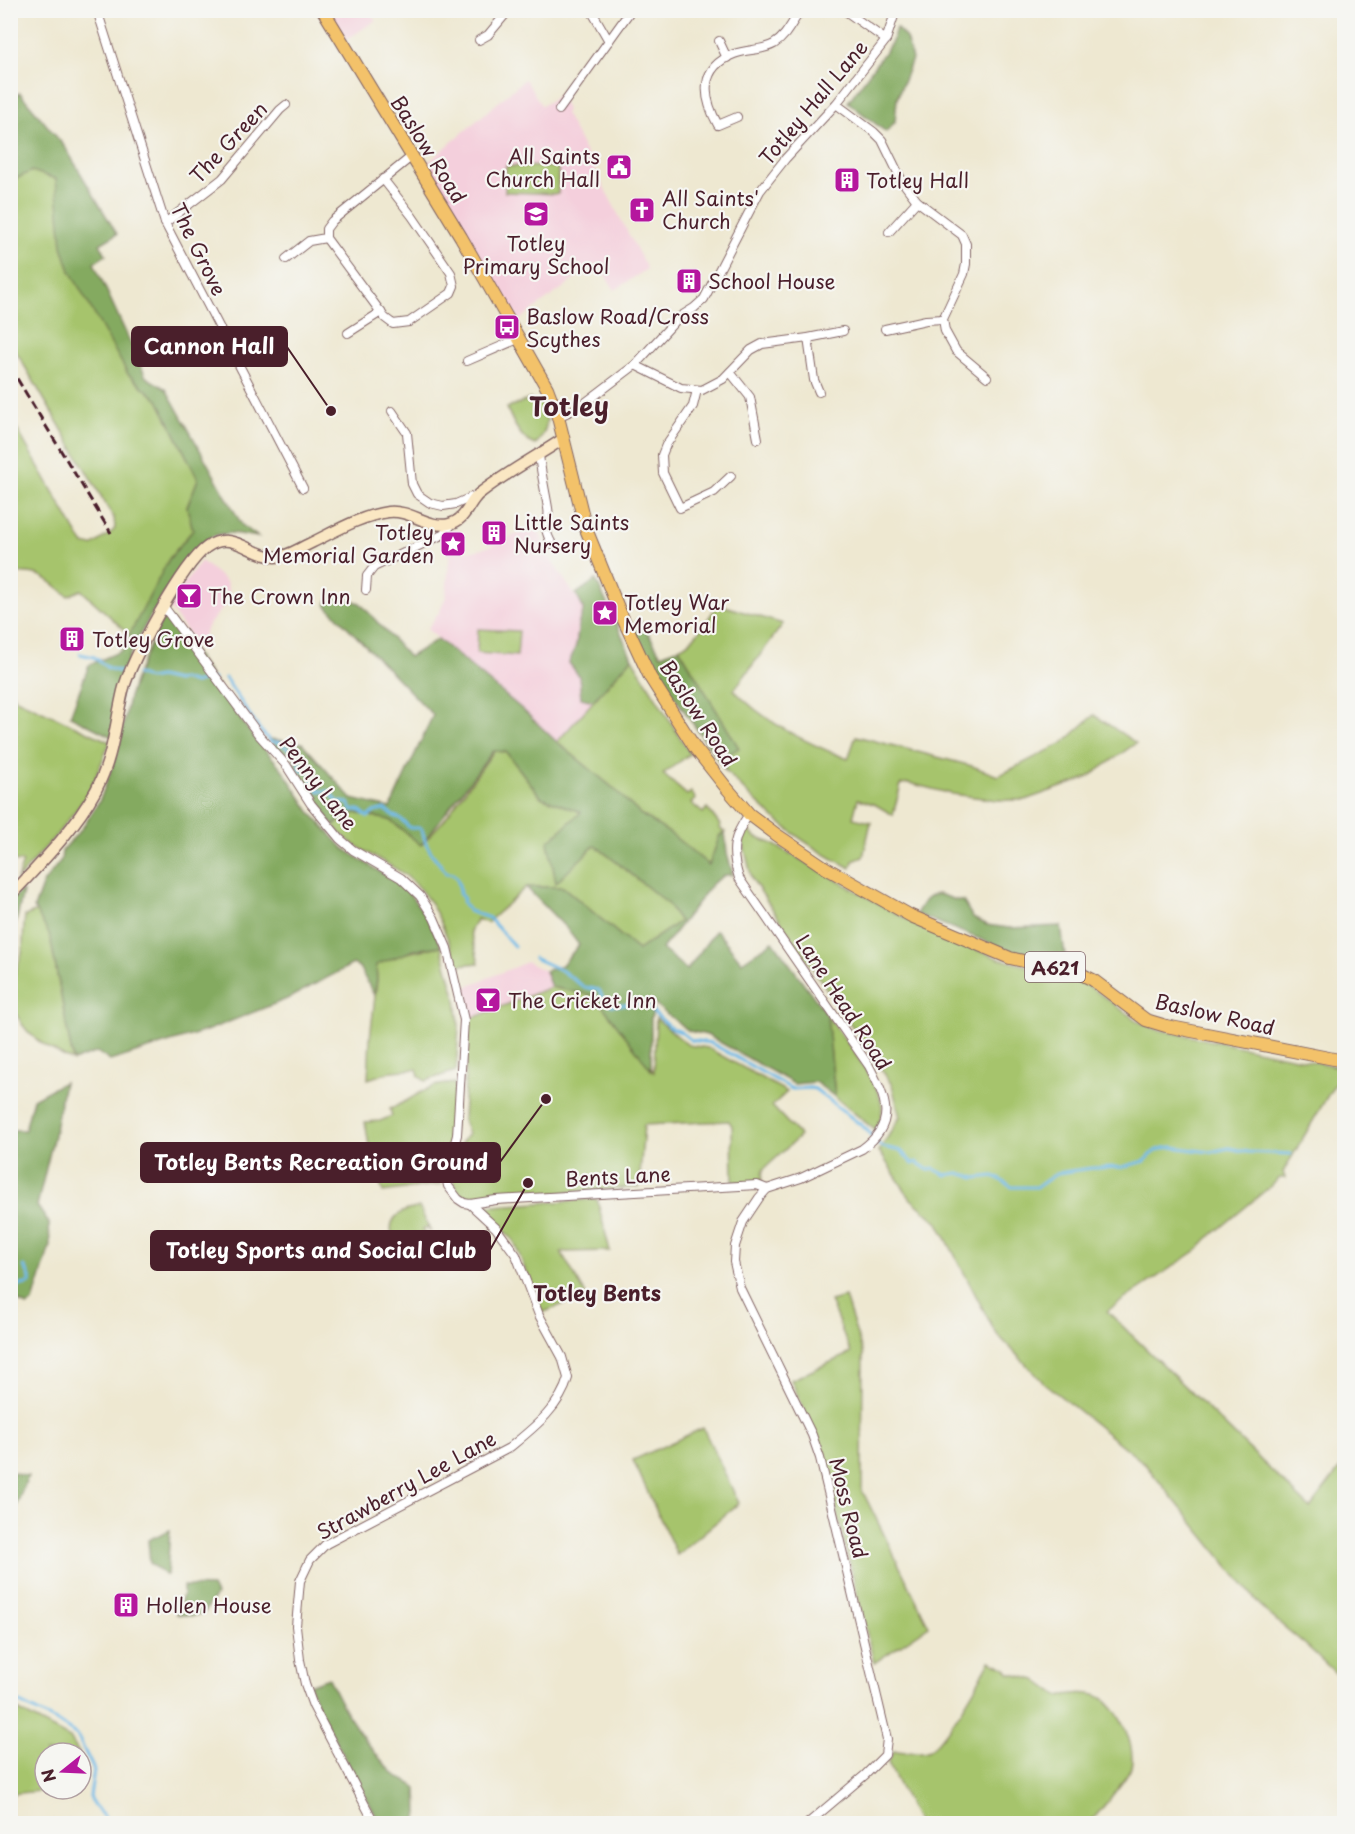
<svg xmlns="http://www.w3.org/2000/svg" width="1355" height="1834" font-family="'Playpen Sans',sans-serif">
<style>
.built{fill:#f4cfdc}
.green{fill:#a6c46c;stroke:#78724c;stroke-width:1.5}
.forest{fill:#84aa60;stroke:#676446;stroke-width:1.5}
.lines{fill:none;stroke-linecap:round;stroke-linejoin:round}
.stream{stroke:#70bae8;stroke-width:3}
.street-casing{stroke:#836565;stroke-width:10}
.secondary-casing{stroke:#836565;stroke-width:13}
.primary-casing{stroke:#836565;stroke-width:14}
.street{stroke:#fff;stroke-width:8}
.secondary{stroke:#fae7c3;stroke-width:10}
.primary{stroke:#f3c26a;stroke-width:12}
.rail{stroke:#4a1f2b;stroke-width:3;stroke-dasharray:9 4.5;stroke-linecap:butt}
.labels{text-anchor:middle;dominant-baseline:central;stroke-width:4.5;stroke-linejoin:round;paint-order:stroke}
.shield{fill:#f6f6f2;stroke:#7e6067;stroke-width:1.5}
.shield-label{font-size:18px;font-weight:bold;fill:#4a1f2b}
.street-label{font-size:20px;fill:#4a1f2b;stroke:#f6f6f2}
.poi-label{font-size:20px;fill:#4a1f2b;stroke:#f6f6f2;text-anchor:start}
.neighbourhood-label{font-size:21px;font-weight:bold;fill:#4a1f2b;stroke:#f6f6f2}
.district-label{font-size:26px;font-weight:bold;fill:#4a1f2b;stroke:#f6f6f2}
.leader{fill:none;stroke:#4a1f2b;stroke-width:2}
.callout-dot{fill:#4a1f2b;stroke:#f6f6f2;stroke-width:2}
.callout{fill:#4a1f2b;stroke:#4a1f2b;stroke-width:2}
.callout-label{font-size:21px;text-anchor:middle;font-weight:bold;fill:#fff}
</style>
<rect width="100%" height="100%" fill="#f6f6f2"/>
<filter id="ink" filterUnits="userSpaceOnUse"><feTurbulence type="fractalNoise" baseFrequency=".0167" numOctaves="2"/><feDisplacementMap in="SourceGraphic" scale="12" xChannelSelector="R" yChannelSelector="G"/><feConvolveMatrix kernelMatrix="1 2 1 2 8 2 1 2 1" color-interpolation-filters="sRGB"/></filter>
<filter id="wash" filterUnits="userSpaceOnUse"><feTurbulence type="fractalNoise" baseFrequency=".008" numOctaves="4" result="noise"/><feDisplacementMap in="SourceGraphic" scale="24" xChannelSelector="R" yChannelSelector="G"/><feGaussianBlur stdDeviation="1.35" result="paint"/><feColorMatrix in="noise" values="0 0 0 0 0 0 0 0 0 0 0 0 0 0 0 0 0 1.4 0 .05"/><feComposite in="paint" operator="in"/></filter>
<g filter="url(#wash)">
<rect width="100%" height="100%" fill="#eee8d1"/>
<g class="built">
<path d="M328,11h39l9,9 -30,20z"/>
<path d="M525,79l17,27 18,-12 7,16 -2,3 82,156 -32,21 -18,-27 -78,57 -95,-154z"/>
<path d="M537,525l10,28 36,55 -4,14 -3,24 -5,11 8,19 1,19 3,4 10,2 -36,41 -34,-32 -96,-81 13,-18 6,-15 4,-47 24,2 17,-5z"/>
<path d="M201,561l25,20 4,14 -1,5 -22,27 -7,18h-3l-29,-39z"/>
<path d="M527,962l18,9 6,16 -81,32 -6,-12 -1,-19z"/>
</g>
<g class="green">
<path d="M506,166l52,1v27l-53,-2z"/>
<path d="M32,171l24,8 3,26 69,169 30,26 40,79 -11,28 6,23 -24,29 -39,76 -49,-45 -13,6c-21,-17 -28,-27 -57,-22l-1,-157 73,127 9,2 21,-15 2,-3 -1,-10 -103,-175v-162z"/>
<path d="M530,399l2,3 12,-3c6,16 4,33 -9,46 -13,-4 -23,-24 -28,-37z"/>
<path d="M718,604l65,20 -49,66c31,33 73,53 114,69l8,-23 116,30 26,10 65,-33 31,-28 42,28 -49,35 -62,22h-28l-45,-6 -43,-11 -8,1 -8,31 -17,-10 -18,-6 -5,19 18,4 -8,35 -10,4 -2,7c-50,-23 -89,-58 -126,-98l-1,-13 14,-10 -59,-99c17,-7 29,-29 39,-44z"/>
<path d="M478,629l41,2 -2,25 -40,-3z"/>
<path d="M632,658l58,96 -27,20 24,21 4,-3 5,7 -5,4 12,10 4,-5 13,17 -1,3 6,4 -5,3 -11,30 -38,-31 -31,-20 -27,-26 -56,-46z"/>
<path d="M10,689l6,10 94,43 -21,51 -31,40 -41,47 6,-18 -12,-1z"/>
<path d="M494,751l12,1 35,45 41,15 -26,70 39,-37 72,58 13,18 -42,29 -75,-63h-37l-39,36 -10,-4 -7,12 9,32 -20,2 -3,-3c-11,-32 -23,-66 -51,-87 -24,-18 -54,-26 -72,-50l22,-12 35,7 31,25 23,-25z"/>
<path d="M746,828l9,9 16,6 128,72 38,19 63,25 80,21 59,42 16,7 189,39 -61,104 2,6h-5l-8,7 -66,55 -6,8 -93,63 203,197 34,-45v218l-37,-35 -43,-36 -120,-147 -100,-80 -49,-51 -57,-109 -28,-25 -31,-47 21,-34 -8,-32 -140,-206 -11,-45z"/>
<path d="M37,911l13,25 23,125c-35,-17 -64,-35 -61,-77 1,-11 8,-21 10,-31 2,-12 1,-25 3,-37z"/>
<path d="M441,946l15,53 3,28 -3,44 -31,10 -6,-5 -2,-7 -24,2 -25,8 2,-41 7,-58 -1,-15 26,-11z"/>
<path d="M551,987l44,9 59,76 2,-54 32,27 20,3 79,44 -15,14 28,30 -37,34 -2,13 -28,-1 -1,-56 -3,-5 -85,4 -5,62 -164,12 -15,-5 -9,-18 5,-26 12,-16 -5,-14 5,-97 2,-4z"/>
<path d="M827,1015c14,21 54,68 55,93 0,8 -3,15 -7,22l-40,-33z"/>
<path d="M455,1083c0,16 1,33 -2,49 -4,19 -13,31 -12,52l-58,8 -11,-29 -7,-41 15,-1 12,-5 -2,-7c16,-6 29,-18 45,-23 7,-2 14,-2 20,-3z"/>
<path d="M597,1199l13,52 -49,1 25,43 -44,18 -28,-72 -33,-34z"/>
<path d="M419,1207l12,25 -4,-5 -4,2 9,22 -4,-4 -12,9 -4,-4 -7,6c-10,-12 -23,-34 -4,-45 5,-3 13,-4 18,-6z"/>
<path d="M845,1297l18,57 -1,136 67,136 -55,37 -51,-209 -32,-74 60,-27 -21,-52z"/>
<path d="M703,1428l36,75 -62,52 -44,-95z"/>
<path d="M990,1661l16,7 3,5 27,7 22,16c13,-2 30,-5 42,1 19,10 36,48 31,70 -2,10 -33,46 -41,56h-172l-30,-60 6,-12c10,0 24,3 33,0 17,-6 53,-72 63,-90z"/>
<path d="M10,1706l60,32 9,15h-34v36h13l-47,5z"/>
</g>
<g class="forest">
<path d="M896,28l10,10 6,21 -15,40 -2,23 -9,10 -38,-30 44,-60z"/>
<path d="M20,93l45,54 52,87 -17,10 6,11 -12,8 52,114 20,12 76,136 16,12c-16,-2 -30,-7 -45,-1 -22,9 -77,100 -85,124 -9,25 -12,52 -16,77l-42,-21 19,-51 32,-14 48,-92 24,-29 -6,-23 11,-28 -40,-79 -30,-26 -58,-103 -8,-25 -6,-67 -24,-8 -21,10v-84z"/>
<path d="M596,580l12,26 -8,4 3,9 10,-3 19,42 -39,43 -12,-3 -2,-22 -10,-13 7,-17 3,-24 4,-10v-4l-7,-14z"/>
<path d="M331,594l29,9 49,54 29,-18 85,71 34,32 56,46 27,26 31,20 38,31 11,-30 5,-3 2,21 6,22h-8l-13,9 -50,65 25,21 29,-40 26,32 31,-21 54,74 8,82 -20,-15 -21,2 -87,-49 -18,-4 -35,-27 -3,15v51l-56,-74 -44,-9 -6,-16 16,-5 18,-21 -12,-16 -41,-42h37l75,63 42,-29 -13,-18 -72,-58 -39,38 -8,-41 33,-30 -40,-15 -35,-45 -13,-1 -72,94 -31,-25 -35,-7 -22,12 -39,-56 1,-9 -3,-5 -13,-4 -10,-12 33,4 50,56 38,9 43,-93 -107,-110z"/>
<path d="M168,618l5,3 75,109 34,39 29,44 33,36 61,39 24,32 12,26 -27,4 -38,15 1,15 -3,15 -15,-28 -6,-3 -66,35 -81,32 -96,30 -13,-9 -24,9 -23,-125 -16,-28 9,-25 18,-23 1,-9 21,-24 17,-27 18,-49 11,-54 8,-23 24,-53z"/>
<path d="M637,620l5,3 19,32 18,-7 60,100 -15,9 1,13 -80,-116 -9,-19 -1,-11z"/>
<path d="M21,891l2,1 -7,31 -5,7 -1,-29z"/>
<path d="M938,894c9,2 16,7 25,7l10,17 14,7 22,3 52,-2 5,36 -53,-10 -97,-38c7,-11 9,-18 22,-20z"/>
<path d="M64,1082l-10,53 -17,71 12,17 1,23 -17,56 -6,4 -11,-6 -5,3v-173h14l8,-31z"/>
<path d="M11,1472l17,4 -17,43 -1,-47z"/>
<path d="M170,1530l-3,45h-2l-15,-12 -2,-23z"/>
<path d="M183,1586l29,1 4,8 -12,18 -11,3 -17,-2 7,-19z"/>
<path d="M329,1678c13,33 40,70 64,95 7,6 17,9 24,15l1,26 -3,9h-35l-59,-110 -12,-28z"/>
</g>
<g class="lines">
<g class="stream">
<path d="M80,654l14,3 14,11 13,4"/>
<path d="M137,674l11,5 11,-2 18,4 5,-2 13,4 11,-4h8"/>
<path d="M225,678l35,52 11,12h8c6,6 18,8 20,18 0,3 0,7 1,10h6l6,4v6l6,6v5h11l9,11 10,1 4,7h7l9,7 6,-5 11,-3 7,6 9,4 9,9h11c3,6 3,13 7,19 5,10 12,16 18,26 11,-1 12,8 14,17l-1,3 5,6 -1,3 6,9 20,7 25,28"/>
<path d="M10,909v3"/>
<path d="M534,958l27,12 23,17 15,3 5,10 8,5 33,-1 26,24 10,4 10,8 20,3 81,46 18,-1 5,1 51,40 12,15 5,3 18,4 12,13 3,-2 13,8 5,-1 12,6 13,-2 16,5 19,-2 18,11h25l20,-14 35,-5 30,-1 23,-6 10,-10 9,-3 8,-1 38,5 19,-4 19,4 43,2"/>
<path d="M10,1288l20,-5v-6l-6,-11"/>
<path d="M10,1698l46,23 21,14 17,35 -4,27 3,7 17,20"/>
</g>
</g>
</g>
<g filter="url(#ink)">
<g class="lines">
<g class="street-casing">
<g id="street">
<path d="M97,10l68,213 138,265"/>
<path d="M591,10l18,31"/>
<path d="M844,10l42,30"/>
<path d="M479,40l9,-5 21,-25"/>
<path d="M719,41l8,17"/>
<path d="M836,104l38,28 8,8 20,41 15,20 45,34 4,9v20l-2,10 -21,45 2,12 11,20 31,26"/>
<path d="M559,110l72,-100"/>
<path d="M737,117l-19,8c-15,-27 -20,-57 16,-71 13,-5 27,-3 40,-10 13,-8 18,-22 27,-34"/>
<path d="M165,223l57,-44 58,-69 6,-5"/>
<path d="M889,232l28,-31"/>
<path d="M326,238l59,80 8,6 16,-2 42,-29 3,-7 -3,-13 -39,-57 -29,-37"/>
<path d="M326,238v-9l6,-8 79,-64"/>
<path d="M286,259l23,-18 17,-3"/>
<path d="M885,329l41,-9 17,-1"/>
<path d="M348,333l33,-21"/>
<path d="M808,338l6,42 5,12"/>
<path d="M467,361l51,-22"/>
<path d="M635,365l46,23 21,2 21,-11 28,-29 11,-6 46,-6 35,-7"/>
<path d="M730,372l20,25 8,42"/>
<path d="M697,390l-4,16 -27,39 -4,10 1,18 17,35 34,-16 17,-16"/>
<path d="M392,411l15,22 5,51 5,10 13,9 13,3 13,-2 18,-8"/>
<path d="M558,417l23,-11 54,-41 43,-47 16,-10 10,-9 56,-108 26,-33 50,-54 50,-64 10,-30"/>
<path d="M539,455c2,18 6,35 9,53 3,16 -8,15 4,36"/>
<path d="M366,590l1,-14 7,-9 70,-33 9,-11"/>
<path d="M164,607l95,128 27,30 25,39 29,35 13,11 48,28 19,18 14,22 13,30 17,72 -7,115 -11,41 2,10 10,13 6,4 6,1 26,-4 261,-15 10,4"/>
<path d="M749,814c-16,23 -19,36 -10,64l130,188c17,33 29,57 -7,83l-61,29 -34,11 -8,9 -16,24 -8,24 -1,16 6,26 72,147 8,23 67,281 -2,16 -20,20 -58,49"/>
<path d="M375,1824l-62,-118 -8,-22 -5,-24 -4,-34 4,-45 10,-21 16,-16 183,-96c23,-19 51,-40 59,-70l-6,-21 -23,-42 -23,-60 -20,-27 -26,-24"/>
</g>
</g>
<g class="secondary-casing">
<path id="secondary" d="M10,896c31,-33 64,-66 86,-106 17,-32 19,-65 27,-99 7,-30 60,-127 84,-144 26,-18 43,9 68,10 12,0 23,-8 34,-13 25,-12 51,-28 79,-32 22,-3 40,17 61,12 18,-4 19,-22 31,-31 26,-20 56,-36 83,-54"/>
</g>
<g class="primary-casing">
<path id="primary" d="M323,10l138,227 86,151 11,29 28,112 33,81 31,67 45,71 30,38 24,28 28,21 49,33 85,48 99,42 69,15 14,7 53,40 20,6 178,35"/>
</g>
<use href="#street" class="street"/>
<use href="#secondary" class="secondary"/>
<use href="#primary" class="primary"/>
<path class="rail" d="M10,367l101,166"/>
</g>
</g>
<defs>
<g id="civic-square" transform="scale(1.35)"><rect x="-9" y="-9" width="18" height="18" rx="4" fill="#b5179e" stroke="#f6f6f2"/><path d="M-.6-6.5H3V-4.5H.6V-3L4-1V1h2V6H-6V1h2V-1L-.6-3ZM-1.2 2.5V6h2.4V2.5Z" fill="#fff"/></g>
<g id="building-square" transform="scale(1.35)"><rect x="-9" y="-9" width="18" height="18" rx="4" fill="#b5179e" stroke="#f6f6f2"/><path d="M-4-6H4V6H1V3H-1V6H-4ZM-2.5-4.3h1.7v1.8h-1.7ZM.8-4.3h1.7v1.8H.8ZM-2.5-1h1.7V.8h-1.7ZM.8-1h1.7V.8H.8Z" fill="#fff"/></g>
<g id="church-square" transform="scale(1.35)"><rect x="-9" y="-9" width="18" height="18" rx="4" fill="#b5179e" stroke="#f6f6f2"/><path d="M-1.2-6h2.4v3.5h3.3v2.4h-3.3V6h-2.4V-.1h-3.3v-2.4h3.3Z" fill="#fff"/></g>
<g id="school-square" transform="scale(1.35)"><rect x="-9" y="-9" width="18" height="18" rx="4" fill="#b5179e" stroke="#f6f6f2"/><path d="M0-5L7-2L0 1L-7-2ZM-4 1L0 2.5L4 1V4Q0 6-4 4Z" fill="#fff"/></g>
<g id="bus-square" transform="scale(1.35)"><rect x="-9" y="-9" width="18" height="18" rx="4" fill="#b5179e" stroke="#f6f6f2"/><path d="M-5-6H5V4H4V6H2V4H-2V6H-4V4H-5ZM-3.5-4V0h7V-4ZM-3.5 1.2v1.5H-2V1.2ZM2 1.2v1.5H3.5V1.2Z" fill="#fff"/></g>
<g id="sight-square" transform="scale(1.35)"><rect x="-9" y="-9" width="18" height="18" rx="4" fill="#b5179e" stroke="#f6f6f2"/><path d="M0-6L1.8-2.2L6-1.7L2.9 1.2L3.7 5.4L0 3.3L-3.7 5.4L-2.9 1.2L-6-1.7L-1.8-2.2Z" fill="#fff"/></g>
<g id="bar-square" transform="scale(1.35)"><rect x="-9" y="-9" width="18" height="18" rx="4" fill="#b5179e" stroke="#f6f6f2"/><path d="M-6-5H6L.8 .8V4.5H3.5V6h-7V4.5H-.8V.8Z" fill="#fff"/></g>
</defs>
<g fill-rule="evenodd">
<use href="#civic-square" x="619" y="167"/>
<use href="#building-square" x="847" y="180"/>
<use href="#church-square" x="642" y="210"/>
<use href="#school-square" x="536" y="214"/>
<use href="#building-square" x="689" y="281"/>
<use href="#bus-square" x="507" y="327"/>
<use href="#building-square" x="494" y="533"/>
<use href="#sight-square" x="453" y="544"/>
<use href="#bar-square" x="189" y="596"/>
<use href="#sight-square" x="605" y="613"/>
<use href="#building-square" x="72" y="639"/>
<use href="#bar-square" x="488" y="1000"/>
<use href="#building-square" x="126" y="1605"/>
</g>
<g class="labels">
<rect class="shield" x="1025" y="952" width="60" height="30" rx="4.5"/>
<g class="shield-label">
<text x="1055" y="967">A621</text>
</g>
<g class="street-label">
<text transform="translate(813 102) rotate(-50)">Totley Hall Lane</text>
<text transform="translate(228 142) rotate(-47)">The Green</text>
<text transform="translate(429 149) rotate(58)">Baslow Road</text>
<text transform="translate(199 249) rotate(64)">The Grove</text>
<text transform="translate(699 713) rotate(57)">Baslow Road</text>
<text transform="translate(319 783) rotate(52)">Penny Lane</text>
<text transform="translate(844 1002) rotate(57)">Lane Head Road</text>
<text transform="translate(1215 1014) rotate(13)">Baslow Road</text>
<text transform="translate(618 1176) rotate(-3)">Bents Lane</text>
<text transform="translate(406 1485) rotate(-29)">Strawberry Lee Lane</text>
<text transform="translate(849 1508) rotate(76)">Moss Road</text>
</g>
<g class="poi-label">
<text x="600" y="156" text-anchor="end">All Saints<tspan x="600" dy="23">Church Hall</tspan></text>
<text x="866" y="180">Totley Hall</text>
<text x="662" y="198">All Saints'<tspan x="662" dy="23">Church</tspan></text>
<text x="536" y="243" text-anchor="middle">Totley<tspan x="536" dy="23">Primary School</tspan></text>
<text x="708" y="281">School House</text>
<text x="526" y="316">Baslow Road/Cross<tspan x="526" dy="23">Scythes</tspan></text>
<text x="514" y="522">Little Saints<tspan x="514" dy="23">Nursery</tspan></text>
<text x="434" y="532" text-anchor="end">Totley<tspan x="434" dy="23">Memorial Garden</tspan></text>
<text x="208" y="596">The Crown Inn</text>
<text x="624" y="602">Totley War<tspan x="624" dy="23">Memorial</tspan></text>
<text x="92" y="639">Totley Grove</text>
<text x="508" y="1000">The Cricket Inn</text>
<text x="146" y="1605">Hollen House</text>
</g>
<g class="neighbourhood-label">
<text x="597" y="1292">Totley Bents</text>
</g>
<g class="district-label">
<text x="569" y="405">Totley</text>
</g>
</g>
<path class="leader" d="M331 411L287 347M546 1099L500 1162M528 1183L490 1250"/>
<g class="callout-dot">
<circle cx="331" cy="411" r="6"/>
<circle cx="546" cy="1099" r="6"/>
<circle cx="528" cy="1183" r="6"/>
</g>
<g class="callout">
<rect x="132" y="327" width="155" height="39" rx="6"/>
<rect x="141" y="1143" width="359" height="39" rx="6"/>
<rect x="151" y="1231" width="339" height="39" rx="6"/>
</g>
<g class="callout-label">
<text x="209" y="354">Cannon Hall</text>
<text x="321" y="1170">Totley Bents Recreation Ground</text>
<text x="321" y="1258">Totley Sports and Social Club</text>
</g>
<rect width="1355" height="1834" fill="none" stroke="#f6f6f2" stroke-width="36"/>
<g transform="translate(63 1771) rotate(252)"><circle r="28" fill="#f6f6f2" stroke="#b1a0a2" stroke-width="1.5"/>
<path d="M0-4.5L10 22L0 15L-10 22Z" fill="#b5179e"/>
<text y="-9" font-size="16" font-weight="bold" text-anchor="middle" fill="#4a1f2b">N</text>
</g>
</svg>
